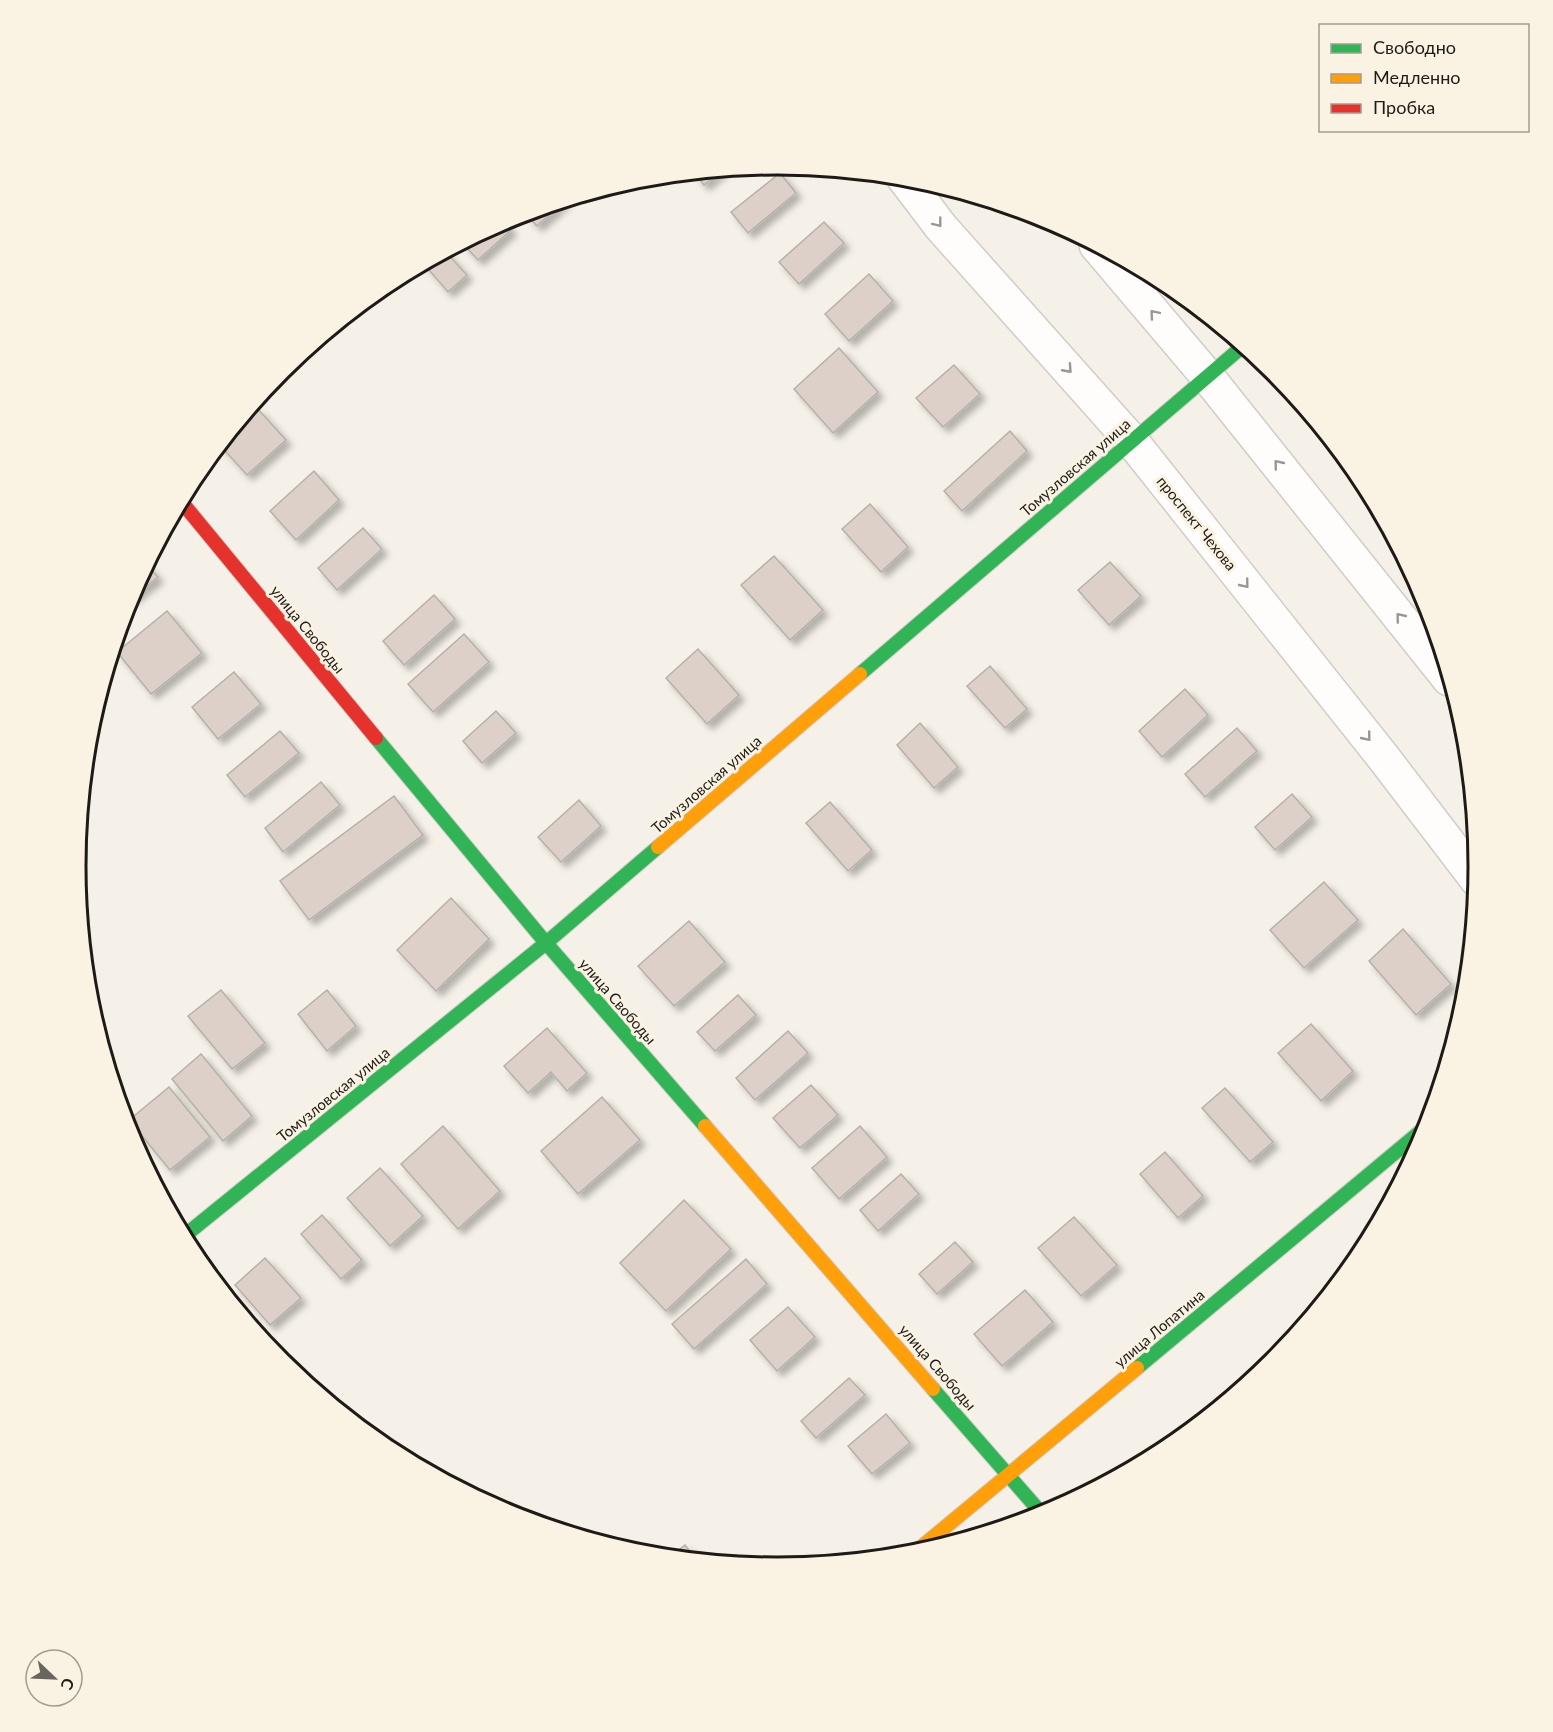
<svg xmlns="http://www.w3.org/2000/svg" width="1553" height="1732" font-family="Lato,sans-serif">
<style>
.building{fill:#dcd0c9;stroke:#b5b0ac;stroke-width:1.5;filter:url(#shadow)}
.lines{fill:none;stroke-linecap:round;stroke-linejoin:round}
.street-casing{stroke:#d0cdc6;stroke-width:36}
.fast-casing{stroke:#d0cdc6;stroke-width:16}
.slow-casing{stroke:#d0cdc6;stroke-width:16}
.jam-casing{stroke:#d0cdc6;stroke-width:16}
.street{stroke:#fefdfc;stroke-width:33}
.fast{stroke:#30b455;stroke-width:14}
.slow{stroke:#ff9f0a;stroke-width:14}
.jam{stroke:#e5322d;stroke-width:14}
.oneway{stroke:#999794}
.labels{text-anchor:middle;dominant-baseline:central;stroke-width:6;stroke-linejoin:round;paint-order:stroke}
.street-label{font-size:15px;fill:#1e1b16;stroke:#faf2e3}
.rim{fill:none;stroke:#1e1b16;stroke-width:3}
</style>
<defs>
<filter id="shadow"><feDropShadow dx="5.5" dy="5.5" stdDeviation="3" flood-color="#0004"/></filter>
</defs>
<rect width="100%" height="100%" fill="#f5f1e8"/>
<g class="building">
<path d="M722,170l-18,15 -10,-12z"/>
<path d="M780,173l16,20 -48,40 -17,-21z"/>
<path d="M566,200l-29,26 -12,-13z"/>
<path d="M503,220l8,10 -33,30 -16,-17z"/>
<path d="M824,222l20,21 -45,41 -20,-22z"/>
<path d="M445,251l22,24 -19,17 -25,-29z"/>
<path d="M869,274l24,27 -44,40 -24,-27z"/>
<path d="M839,348l39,44 -45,41 -39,-44z"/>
<path d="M954,365l26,29 -37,33 -27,-29z"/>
<path d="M257,408l29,32 -39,35 -28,-31z"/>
<path d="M1010,431l17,20 -65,60 -18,-20z"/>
<path d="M314,471l25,29 -43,40 -26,-29z"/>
<path d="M870,504l38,43 -27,25 -39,-43z"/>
<path d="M363,528l19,21 -45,41 -19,-22z"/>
<path d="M774,556l49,54 -33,30 -49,-55z"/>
<path d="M1110,562l31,34 -32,29 -31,-35z"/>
<path d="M146,564l12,13 -27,22 -2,-3z"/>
<path d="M434,595l21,24 -51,46 -21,-24z"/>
<path d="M167,611l35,42 -51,41 -34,-42z"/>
<path d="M464,634l25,28 -56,50 -25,-28z"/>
<path d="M698,649l41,46 -32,29 -41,-46z"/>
<path d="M990,666l37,43 -22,19 -38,-42z"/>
<path d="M234,672l27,32 -43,35 -26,-32z"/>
<path d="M1185,689l23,26 -46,42 -23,-26z"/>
<path d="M496,711l20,22 -34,30 -19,-22z"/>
<path d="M920,723l38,44 -24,21 -37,-43z"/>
<path d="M1237,728l20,23 -52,46 -20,-23z"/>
<path d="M280,731l19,22 -54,44 -18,-22z"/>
<path d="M321,782l19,23 -57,47 -18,-24z"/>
<path d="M1292,794l20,23 -37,33 -20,-23z"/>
<path d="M394,796l29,39 -114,85 -29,-39z"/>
<path d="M579,800l22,26 -40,36 -23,-25z"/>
<path d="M830,802l42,48 -24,21 -42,-48z"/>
<path d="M1324,882l34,38 -54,48 -34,-38z"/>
<path d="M451,898l38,41 -53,52 -39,-41z"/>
<path d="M689,921l36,41 -51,44 -36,-40z"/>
<path d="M1403,929l48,55 -35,31 -47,-54z"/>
<path d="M221,990l44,53 -33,26 -44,-53z"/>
<path d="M327,990l29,36 -29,25 -29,-37z"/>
<path d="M738,995l18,20 -41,36 -18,-19z"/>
<path d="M1311,1024l42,47 -32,30 -43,-48z"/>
<path d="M547,1028l40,45 -20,18 -16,-19 -23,21 -24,-27z"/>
<path d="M788,1031l20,22 -53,47 -19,-22z"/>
<path d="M201,1054l51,62 -29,25 -51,-62z"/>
<path d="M811,1085l27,30 -38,33 -27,-30z"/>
<path d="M169,1087l41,50 -40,33 -41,-50z"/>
<path d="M1225,1088l48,54 -23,20 -48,-54z"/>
<path d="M602,1097l38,43 -62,54 -37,-43z"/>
<path d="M443,1126l57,65 -42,38 -57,-65z"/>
<path d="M860,1126l27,31 -48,42 -27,-31z"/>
<path d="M1165,1152l38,44 -25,22 -38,-44z"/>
<path d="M380,1168l43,48 -33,30 -43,-48z"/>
<path d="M901,1174l18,20 -41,37 -18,-21z"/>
<path d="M684,1200l47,49 -65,62 -46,-48z"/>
<path d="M322,1215l40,45 -21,19 -40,-45z"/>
<path d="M1074,1217l43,48 -36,31 -43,-48z"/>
<path d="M955,1242l18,20 -36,32 -18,-20z"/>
<path d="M265,1258l36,40 -31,27 -35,-40z"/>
<path d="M746,1259l21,25 -73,65 -22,-25z"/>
<path d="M1025,1290l28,32 -51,44 -28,-32z"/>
<path d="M788,1307l27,30 -38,34 -27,-31z"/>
<path d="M849,1378l16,17 -49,43 -15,-17z"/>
<path d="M886,1414l24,29 -38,31 -24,-28z"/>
<path d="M685,1545l12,15 -27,-3z"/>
</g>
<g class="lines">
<g class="street-casing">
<g id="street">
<path d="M903,177l38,50 190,213 252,317 94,123"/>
<path d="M1096,245l111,131 242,303"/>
</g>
</g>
<g class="fast-casing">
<g id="fast">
<path d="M860,674l383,-328"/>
<path d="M376,738l170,205 159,183"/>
<path d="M183,1237l363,-294 112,-96"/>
<path d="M1137,1368l290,-242"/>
<path d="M933,1389l110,126"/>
</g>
</g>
<g class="slow-casing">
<g id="slow">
<path d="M658,847l202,-173"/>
<path d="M705,1126l228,263"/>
<path d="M913,1554l224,-186"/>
</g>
</g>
<g class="jam-casing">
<path id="jam" d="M180,500l196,238"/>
</g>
<use href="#street" class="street"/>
<use href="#fast" class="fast"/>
<use href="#slow" class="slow"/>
<use href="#jam" class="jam"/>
</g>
<defs><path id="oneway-chevron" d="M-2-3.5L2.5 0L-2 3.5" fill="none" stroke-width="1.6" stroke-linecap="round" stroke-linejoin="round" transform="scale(1.5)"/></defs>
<g class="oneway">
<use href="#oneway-chevron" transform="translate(938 223) rotate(52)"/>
<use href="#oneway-chevron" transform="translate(1154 314) rotate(-130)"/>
<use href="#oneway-chevron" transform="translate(1068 369) rotate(48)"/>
<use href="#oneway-chevron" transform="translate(1278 464) rotate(-129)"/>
<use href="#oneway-chevron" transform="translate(1245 584) rotate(51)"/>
<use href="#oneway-chevron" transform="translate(1400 617) rotate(-129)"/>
<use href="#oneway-chevron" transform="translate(1367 737) rotate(51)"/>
</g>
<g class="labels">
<g class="street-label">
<text transform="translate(1075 467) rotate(-41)">Томузловская улица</text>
<text transform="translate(1197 523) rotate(51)">проспект Чехова</text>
<text transform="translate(308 629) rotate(51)">улица Свободы</text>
<text transform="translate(706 784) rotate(-41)">Томузловская улица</text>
<text transform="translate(618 1001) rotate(49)">улица Свободы</text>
<text transform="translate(333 1094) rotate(-39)">Томузловская улица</text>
<text transform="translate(1159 1328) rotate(-40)">улица Лопатина</text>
<text transform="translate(938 1367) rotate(49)">улица Свободы</text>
</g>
</g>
<path d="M0 0H1553V1732H0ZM86 866a691 691 0 1 1 1382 0a691 691 0 1 1-1382 0Z" fill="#faf2e3" fill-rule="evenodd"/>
<path class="rim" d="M86 866a691 691 0 1 1 1382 0a691 691 0 1 1-1382 0Z"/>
<rect x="1319" y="24" width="210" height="108" fill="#faf2e3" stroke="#a29c91" stroke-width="1.5"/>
<rect x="1331" y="44" width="30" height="9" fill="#30b455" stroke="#a29c91" stroke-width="1.5"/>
<text x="1373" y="54" font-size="18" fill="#1e1b16">Свободно</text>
<rect x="1331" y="74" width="30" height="9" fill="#ff9f0a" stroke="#a29c91" stroke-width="1.5"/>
<text x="1373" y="84" font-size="18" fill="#1e1b16">Медленно</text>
<rect x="1331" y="104" width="30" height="9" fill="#e5322d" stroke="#a29c91" stroke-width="1.5"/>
<text x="1373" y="114" font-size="18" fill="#1e1b16">Пробка</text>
<g transform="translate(54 1678) rotate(113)"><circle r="28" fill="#faf2e3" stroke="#a29c91" stroke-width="1.5"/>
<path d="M0-4.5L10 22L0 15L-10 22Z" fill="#696660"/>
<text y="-9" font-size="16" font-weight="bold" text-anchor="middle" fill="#1e1b16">С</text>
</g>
</svg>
